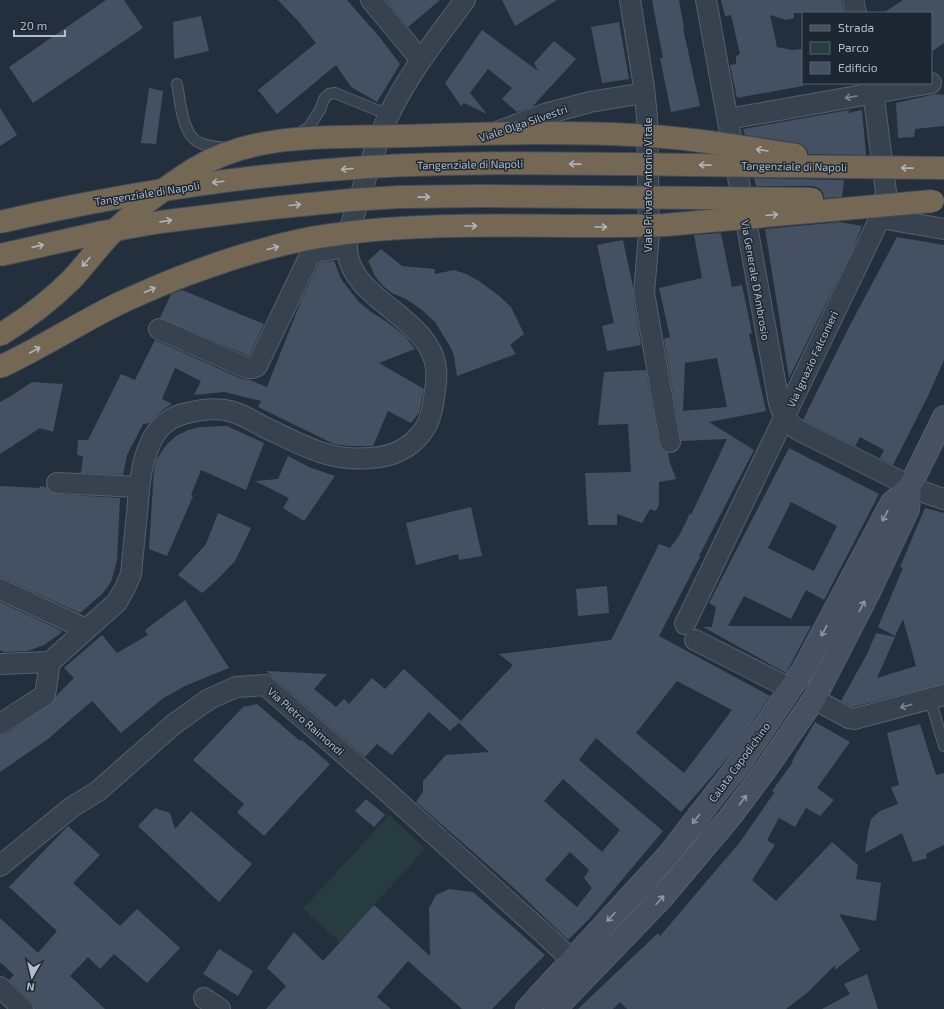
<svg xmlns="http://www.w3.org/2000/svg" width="944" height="1009" font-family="'Exo 2',sans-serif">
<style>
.green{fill:#263c3f}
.building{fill:#455162;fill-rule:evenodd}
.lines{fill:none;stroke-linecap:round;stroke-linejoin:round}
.service-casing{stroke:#565f6c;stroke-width:12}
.minor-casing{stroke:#565f6c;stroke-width:22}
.secondary-casing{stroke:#565f6c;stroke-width:24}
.service{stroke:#38414e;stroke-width:10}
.minor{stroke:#38414e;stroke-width:20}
.secondary{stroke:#465061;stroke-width:22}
.motorway-bridge-casing{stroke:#434c59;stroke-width:24;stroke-linecap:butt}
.motorway-bridge{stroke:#746855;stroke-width:22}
.oneway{stroke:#7c8592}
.oneway2{stroke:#aeb4bd}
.oneway3{stroke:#8e96a5}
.labels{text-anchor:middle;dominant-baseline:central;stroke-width:3;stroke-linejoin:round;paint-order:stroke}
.street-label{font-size:11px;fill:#b4bcc9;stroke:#1d2633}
</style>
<rect width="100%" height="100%" fill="#242f3e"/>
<path class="green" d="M389,815l36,34 -85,93 -37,-33z"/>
<g class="building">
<path d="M106,0h18l19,28 -110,75 -24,-36z"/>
<path d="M278,0h69l34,39 19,25 -23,38 -26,-15 -15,-22 -59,49 -19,-24 58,-47 -18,-22z"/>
<path d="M386,0h54l-32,27z"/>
<path d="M502,0h55l-42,26z"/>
<path d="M652,0h27l5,28h-1l17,78 -29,6 -11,-54h3z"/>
<path d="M721,0h120l3,13h-50v5l-8,2 -16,-5 7,32 15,3 11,-1v37l-66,12 -7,-33 6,-1v-8l4,-2 -9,-39 -6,1z"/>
<path d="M903,0h41v43l-13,9v-39h-48z"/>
<path d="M201,16l8,35 -35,8 -1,-37z"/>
<path d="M619,22l10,57 -27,4 -11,-56z"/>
<path d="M482,30l56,41 -4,-8 20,-22 22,18 -44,48 -15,5 -15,-13 10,-11 -24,-19 -18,24 17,21 -23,-11 -3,3 -16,-23z"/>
<path d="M149,88l14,3 -7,53 -15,-1z"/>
<path d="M935,94l9,1v31l-29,3 -1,8 -16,1 -2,-35z"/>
<path d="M0,108l17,27 -17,11z"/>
<path d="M849,110l-1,3 14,-3 4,45 -58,-1 -1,-4 -3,-4 -6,-3 -53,-8 -2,-6z"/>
<path d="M754,178l90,2 -2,17 -18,1 -1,-5 -4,-5 -7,-2h-56z"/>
<path d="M840,222l22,4 -10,25 -63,127 -24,-149z"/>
<path d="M721,233l11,54 10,-2 10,48 -3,1 17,77 -57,11 45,28 -55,106 1,1 -41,79 111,60 -38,57 -51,59 -85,-74 -17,22 84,71 -74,88 -21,21 -53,-51 -99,-87 7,-10v-11l23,-26 43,-3 -30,-29 54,-58 -14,-11 112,-14 48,-96 11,4 10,-14 10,-21 1,2 36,-76 -46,2 -17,-102 6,-2 -11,-49 43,-10 -8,-43zM717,358l10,49 -44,4 2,-48zM677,681l55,29 -48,63 -48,-40zM563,779l57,51 -18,22 -58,-51zM570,852l19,18 -5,8 8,10 -15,19 -32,-27z"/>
<path d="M897,237l47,8v115l-16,36 -35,69 -13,-7 4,-8 -24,-13 -5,9 -52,-26 45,-91z"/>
<path d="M623,240l10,47v8l8,50 -34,6 -5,-25 12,-3 -17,-78z"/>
<path d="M381,249l21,17 33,3v5l19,-4 12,4 13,7 19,14 13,12 13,27 -14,11 6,9 -59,22 -3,-20 -3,-8 -16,-26 -13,-12 -16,-11 -14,-6 -10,-8 -7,-9 -7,-15z"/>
<path d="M334,261l7,18 17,22 13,11 16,10 18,14 10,13 -36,14 45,26 -5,24 -8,10 -23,-12 -15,35h-24l-15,-2 -76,-37 3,-6 -37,-9 -30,3 7,-14 -26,-13 -13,31 10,5 -11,7 -12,12 -6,1 -16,31 -4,20 -42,-2 2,-17 -6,-1 1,-15h10l33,-66 14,6 20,-40 87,39 8,1 17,7 34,-86 18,-38z"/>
<path d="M182,290l82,34 -15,32 -89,-38 11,-24z"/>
<path d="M646,370l13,74 2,6 7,3 2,10 6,16 -17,3v22l-3,7 -6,-2 -8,14 -25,-9v11h-29l-3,-52 46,-1 -3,-48 -30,1 6,-53z"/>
<path d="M32,382l31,2 -10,48 -13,-4 -40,26v-52l11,-6z"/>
<path d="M227,426l37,17 -18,47 -45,-20 -10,25 2,1 -26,60 -18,-7 5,-80 2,-9 11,-16 9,-8 12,-6 12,-3z"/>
<path d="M789,448l90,46 -55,106 -18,-10 -15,29 -47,-23 -16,30h83l-25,47 -83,-46h9l4,-20 -7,-4zM791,502l46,24 -23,45 -46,-23z"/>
<path d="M288,456l21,11 26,9 -31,45 -21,-13 6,-10 -34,-17 23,-2z"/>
<path d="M0,486l40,2v-2l6,1 4,5 6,2 64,4 -3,62 -6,22 -9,12 -22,19 -75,-34 -5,-1z"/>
<path d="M471,507l11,49 -23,4 -1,-6 -42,11 -10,-42z"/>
<path d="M925,508l19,5v171l-91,23 -12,-6 26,-47 9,-21 19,4 -18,41 39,-12 -13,-47 -8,17 -17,-9 25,-59 -3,-1z"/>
<path d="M218,513l33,15 -16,33 -17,18 -16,14 -24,-18 28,-31z"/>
<path d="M607,586l2,27 -31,3 -2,-27z"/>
<path d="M185,600l44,68 -44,18 -23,13 -41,34 -29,-32 -44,38 -48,33v-37l6,-1 48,-33 3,-6 17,-17 -10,-10 38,-33 15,18 31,-18 -3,-5z"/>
<path d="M0,602l60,28 2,2 -18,13 -16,6 -24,1 -4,-2z"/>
<path d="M404,669l57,52 -11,10 -21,-19 -37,43 -15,-11 -12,13 -99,-86 61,3 -13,15 22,18 8,-8 5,5 23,-26 13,11z"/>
<path d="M257,704l43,37 2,-1 28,24 -66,72 -27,-24 7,-8 -51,-44 50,-53z"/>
<path d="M815,722l35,20 -33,46 17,12 -14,16 -14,-8 -11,19 -16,-9 -12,22 8,5 -23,35 24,21 56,-59 26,23 -2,14 25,4 -5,38 -37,-7 21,36 -25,20v-5l-28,28 -21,16h-159l-7,-7 -7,7h-35l80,-76 2,3 80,-94 34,-49 -2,-2 21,-29 -1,-1z"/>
<path d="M920,724l16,51 8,-2v72l-18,9 1,4 -14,4 -11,-29 -37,20 3,-22 3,-12 9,-8 18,-7 -7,-17 8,-2 -12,-52z"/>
<path d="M366,799l19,16 -11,12 -19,-16z"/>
<path d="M155,808l15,5 5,16 16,-18 61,53 -33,38 -81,-76z"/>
<path d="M68,826l32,29 -27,28 47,43 17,-17 43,39 -33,35 -33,-29 -14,15 -12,-12 -18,19 35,33h-71v-4l-3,-4 -22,-21 5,-5 -14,-13v-44l38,35 19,-22 -48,-44z"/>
<path d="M449,889l24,3 72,63 -53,54h-30l-54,-48 -31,36 14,12h-125l20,-23 -19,-18 27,-36 29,29 51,-56 56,51 -1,-48 7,-13z"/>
<path d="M219,949l34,22 -15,25 -35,-22z"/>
<path d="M867,974l11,35h-56l28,-15 -6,-10z"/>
</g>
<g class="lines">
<g class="service-casing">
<g id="service">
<path d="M177,84c3,16 5,44 17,55 7,7 24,8 33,9"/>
<path d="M297,135l12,-8 11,-17 4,-11 5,-5 6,-1 54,22"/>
<path d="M930,699l14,47"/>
</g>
</g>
<g class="minor-casing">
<g id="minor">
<path d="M371,0l50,60"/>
<path d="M630,0l14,87 3,30 2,117 -5,59 26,149"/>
<path d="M706,0l73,403c6,17 7,20 23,29l108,54 16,7 18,6"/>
<path d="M853,0l3,13"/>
<path d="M728,119l203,-36"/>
<path d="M499,131l46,-17 45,-12 54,-9"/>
<path d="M880,218l64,11"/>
<path d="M159,329l88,39h5l5,-2 54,-113 36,-6"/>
<path d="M57,483l82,4"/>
<path d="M0,589l86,40"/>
<path d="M685,624l195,-406 6,-26 -14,-109"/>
<path d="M695,640l96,49"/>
<path d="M0,664l50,-2 67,-60 8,-14 6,-14c2,-21 4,-41 6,-61 2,-24 3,-47 13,-69 6,-15 18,-26 33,-30 15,-4 32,-7 47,-3 12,3 23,10 34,16 36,17 65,35 106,31 21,-1 40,-9 53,-27 8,-10 10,-26 12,-40 1,-7 2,-16 1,-23 -6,-52 -88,-68 -89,-121 -1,-13 9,-36 13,-50 8,-27 16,-54 28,-80 19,-42 50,-80 77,-117"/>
<path d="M814,699l35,19 5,1 90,-24"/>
<path d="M0,724l45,-29 5,-33"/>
<path d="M0,866l72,-59 26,-16 76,-67 35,-25 27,-12 29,-2 119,104 159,144 29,27"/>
<path d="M0,987l23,22"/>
<path d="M204,998l16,11"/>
</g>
</g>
<g class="secondary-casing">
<g id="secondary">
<path d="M527,1009l142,-155 73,-94 61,-90 88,-166 19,-18 34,-69"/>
<path d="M555,1009l106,-110 69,-82 36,-48 48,-70 56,-109 38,-81 2,-23"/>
</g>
</g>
<use href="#service" class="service"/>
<use href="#minor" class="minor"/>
<use href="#secondary" class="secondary"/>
<g class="motorway-bridge-casing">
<g id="motorway-bridge">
<path d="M0,222c121,-28 243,-47 367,-55 86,-5 172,-4 258,-3 106,2 213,3 319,4"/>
<path d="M0,255l103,-23 57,-10 112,-14 79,-8 48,-3 80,-1 333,3"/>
<path d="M0,335c26,-16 50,-34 72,-56 13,-14 24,-29 37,-43 25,-25 55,-48 85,-67 62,-38 138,-31 208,-33 76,-2 153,-5 230,-1 55,2 110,12 164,20"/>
<path d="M0,367c41,-19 79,-44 120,-64 24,-11 49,-22 74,-31 44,-16 91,-31 137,-37 111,-16 223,-6 334,-10l268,-24"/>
</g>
</g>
<use href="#motorway-bridge" class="motorway-bridge"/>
</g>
<defs><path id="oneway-shaft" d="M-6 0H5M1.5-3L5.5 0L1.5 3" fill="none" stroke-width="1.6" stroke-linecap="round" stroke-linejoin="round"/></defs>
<g class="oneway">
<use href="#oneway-shaft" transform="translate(851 97) rotate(170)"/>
<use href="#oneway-shaft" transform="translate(906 706) rotate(165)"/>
</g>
<g class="oneway2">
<use href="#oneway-shaft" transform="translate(762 150) rotate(-171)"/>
<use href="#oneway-shaft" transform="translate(575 164) rotate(-179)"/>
<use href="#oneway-shaft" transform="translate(705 165) rotate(-179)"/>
<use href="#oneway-shaft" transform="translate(907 168) rotate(-179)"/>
<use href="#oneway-shaft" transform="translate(347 169) rotate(175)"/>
<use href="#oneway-shaft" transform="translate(218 182) rotate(173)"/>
<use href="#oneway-shaft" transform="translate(424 197) rotate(-1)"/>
<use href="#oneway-shaft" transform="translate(295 205) rotate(-5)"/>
<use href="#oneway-shaft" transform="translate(772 215) rotate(-5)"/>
<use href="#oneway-shaft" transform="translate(166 221) rotate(-8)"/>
<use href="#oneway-shaft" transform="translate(471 226)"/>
<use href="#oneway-shaft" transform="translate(601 227)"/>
<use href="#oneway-shaft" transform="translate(38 246) rotate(-13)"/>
<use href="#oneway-shaft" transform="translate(273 248) rotate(-15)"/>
<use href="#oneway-shaft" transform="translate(86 262) rotate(131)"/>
<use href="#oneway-shaft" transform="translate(150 290) rotate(-24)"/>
<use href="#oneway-shaft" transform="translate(35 350) rotate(-30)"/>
</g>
<g class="oneway3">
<use href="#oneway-shaft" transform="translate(885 516) rotate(118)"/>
<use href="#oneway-shaft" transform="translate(862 606) rotate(-63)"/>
<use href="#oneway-shaft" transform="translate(824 631) rotate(118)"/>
<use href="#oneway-shaft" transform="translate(743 800) rotate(-53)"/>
<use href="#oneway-shaft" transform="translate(696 819) rotate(128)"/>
<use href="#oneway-shaft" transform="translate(660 900) rotate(-48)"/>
<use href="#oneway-shaft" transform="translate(611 917) rotate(132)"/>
</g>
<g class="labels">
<g class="street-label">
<text transform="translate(523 123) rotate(-19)">Viale Olga Silvestri</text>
<text transform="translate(470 164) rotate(-1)">Tangenziale di Napoli</text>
<text transform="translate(794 166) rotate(1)">Tangenziale di Napoli</text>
<text transform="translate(647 185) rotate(-90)">Viale Privato Antonio Vitale</text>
<text transform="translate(147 193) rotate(-9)">Tangenziale di Napoli</text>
<text transform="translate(756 280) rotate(80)">Via Generale D'Ambrosio</text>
<text transform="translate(812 359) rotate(-65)">Via Ignazio Falconieri</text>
<text transform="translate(306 721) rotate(41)">Via Pietro Raimondi</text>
<text transform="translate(739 762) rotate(-54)">Calata Capodichino</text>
</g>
</g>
<rect x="802" y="12" width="130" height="72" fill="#1d2633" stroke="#59626f"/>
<rect x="810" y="25" width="20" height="6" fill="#465061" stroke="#59626f"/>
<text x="838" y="32" font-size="12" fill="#b4bcc9">Strada</text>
<rect x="810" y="42" width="20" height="12" fill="#263c3f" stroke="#59626f"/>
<text x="838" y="52" font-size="12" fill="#b4bcc9">Parco</text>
<rect x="810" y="62" width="20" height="12" fill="#455162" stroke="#59626f"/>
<text x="838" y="72" font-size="12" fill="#b4bcc9">Edificio</text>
<g transform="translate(32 977) rotate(188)" stroke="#1d2633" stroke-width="3" paint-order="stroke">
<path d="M0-3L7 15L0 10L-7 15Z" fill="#b4bcc9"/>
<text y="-6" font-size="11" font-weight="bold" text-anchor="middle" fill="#b4bcc9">N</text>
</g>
<path d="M14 30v6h51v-6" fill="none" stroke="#b4bcc9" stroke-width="2"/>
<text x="20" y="30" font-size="12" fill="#b4bcc9" stroke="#1d2633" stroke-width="3" paint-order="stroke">20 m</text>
</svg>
